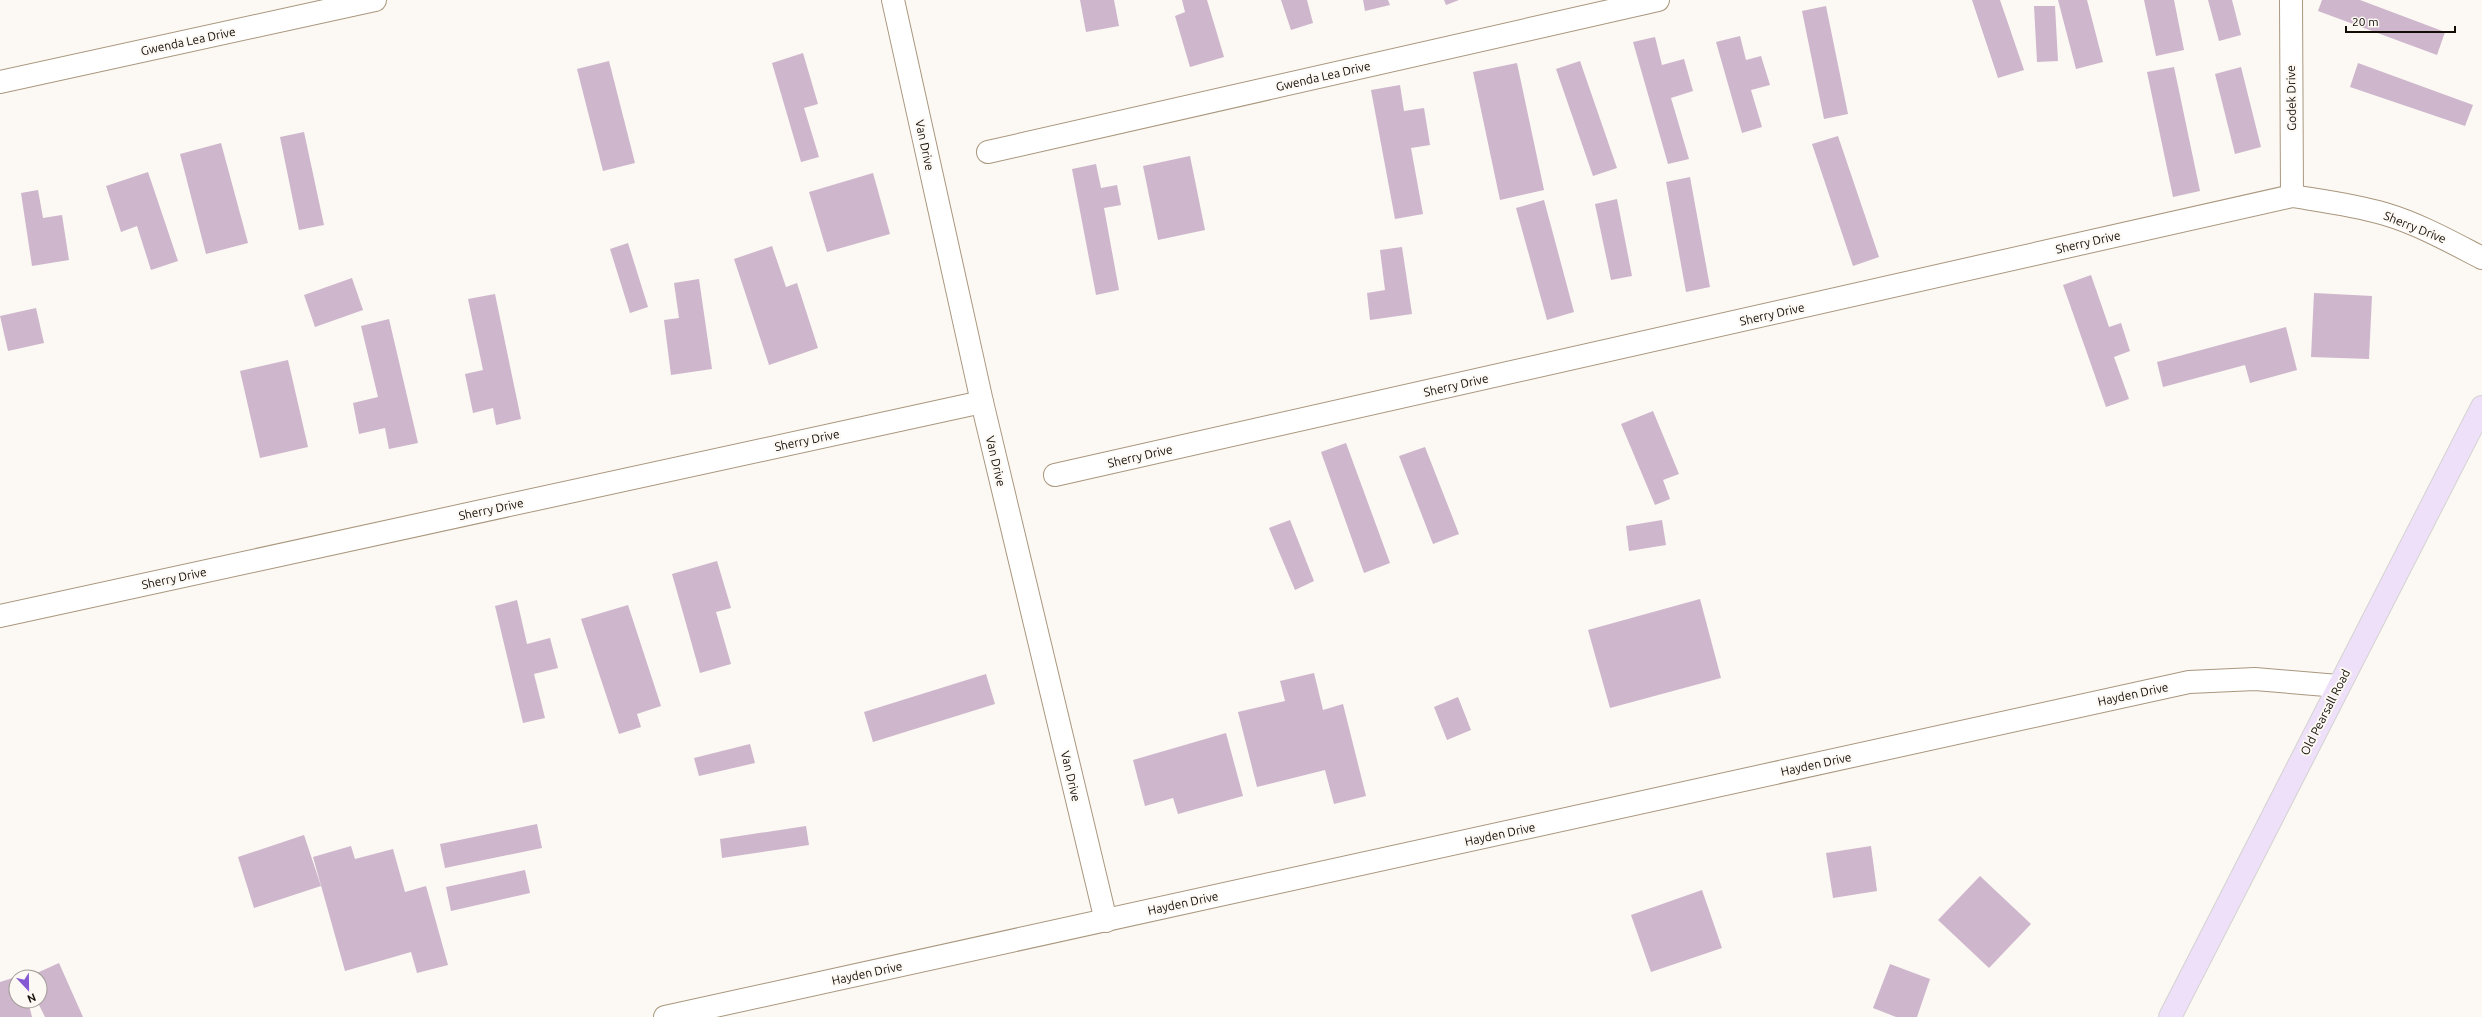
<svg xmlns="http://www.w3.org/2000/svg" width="2482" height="1017" font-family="Ubuntu,sans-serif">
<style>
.building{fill:#ceb6cd}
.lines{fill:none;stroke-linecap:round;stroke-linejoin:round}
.minor-casing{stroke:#a9977e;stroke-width:24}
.major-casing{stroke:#d4d3d2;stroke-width:24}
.minor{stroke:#fff;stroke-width:22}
.major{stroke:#ede0f8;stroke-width:22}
.labels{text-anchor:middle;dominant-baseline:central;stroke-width:4;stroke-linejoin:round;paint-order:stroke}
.street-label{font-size:12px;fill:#120c04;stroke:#fcf8f3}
</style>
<rect width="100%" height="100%" fill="#fcf8f3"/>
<g class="building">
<path d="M1080,0h34l5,26 -33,6z"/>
<path d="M1182,0h25l17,57 -34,10 -15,-51 10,-4z"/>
<path d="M1281,0h26l6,23 -22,7z"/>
<path d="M1363,0h25l2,5 -25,6z"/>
<path d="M1444,0h15l-13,5z"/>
<path d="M1972,0h28l24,70 -26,8z"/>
<path d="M2058,0h29l16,62 -27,7z"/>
<path d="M2144,0h30l10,50 -28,6z"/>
<path d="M2208,0h24l9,35 -22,6z"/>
<path d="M2322,0h38l85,32 -8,23 -119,-44z"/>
<path d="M1826,6l22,108 -24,5 -22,-108z"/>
<path d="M2034,6h21l3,55 -21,1z"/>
<path d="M1740,36l6,24 15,-4 9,29 -19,5 11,37 -20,6 -26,-91z"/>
<path d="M1655,37l7,28 22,-6 9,32 -22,7 18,61 -21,5 -35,-122z"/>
<path d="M803,53l15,51 -14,4 15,49 -18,5 -29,-99z"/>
<path d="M609,61l26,102 -32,8 -26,-102z"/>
<path d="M1580,61l37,107 -24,8 -37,-107z"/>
<path d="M1517,63l27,127 -44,10 -27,-128z"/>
<path d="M2358,63l115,42 -8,21 -115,-39z"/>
<path d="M2174,67l26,124 -27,6 -26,-125z"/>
<path d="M2241,67l20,80 -26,7 -20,-80z"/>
<path d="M1400,85l4,26 20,-3 6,37 -19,3 12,66 -28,5 -24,-129z"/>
<path d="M304,132l20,93 -25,5 -19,-93z"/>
<path d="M1838,136l41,121 -26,9 -41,-122z"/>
<path d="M221,143l27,100 -42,11 -26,-100z"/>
<path d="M1190,156l15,74 -47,10 -15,-74z"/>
<path d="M1096,164l5,24 16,-3 4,20 -17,3 15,82 -23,5 -24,-126z"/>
<path d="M148,172l30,89 -27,9 -14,-44 -16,6 -15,-46z"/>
<path d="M873,173l17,61 -63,18 -18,-60z"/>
<path d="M1690,177l20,110 -24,5 -20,-110z"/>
<path d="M38,190l5,28 19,-3 7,45 -37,6 -11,-73z"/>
<path d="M1617,199l15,77 -21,4 -16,-76z"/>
<path d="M1544,200l30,112 -27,8 -31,-112z"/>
<path d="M628,243l20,64 -18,6 -20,-64z"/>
<path d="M772,246l14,41 11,-4 21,65 -49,17 -35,-106z"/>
<path d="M1402,247l10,67 -42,6 -3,-27 18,-3 -5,-40z"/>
<path d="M2091,275l18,52 12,-4 9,28 -16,6 15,42 -23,8 -43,-122z"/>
<path d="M352,278l11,32 -48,17 -11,-32z"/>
<path d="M699,279l13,90 -41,6 -7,-55 15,-2 -5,-35z"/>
<path d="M2314,293l58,3 -3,63 -58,-2z"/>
<path d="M495,294l26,125 -25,6 -3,-17 -20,5 -8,-39 18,-4 -15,-71z"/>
<path d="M36,308l8,35 -36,8 -8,-35z"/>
<path d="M389,319l29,124 -29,6 -4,-21 -26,6 -6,-31 25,-6 -17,-71z"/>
<path d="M2286,327l11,43 -47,13 -5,-18 -82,22 -6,-25z"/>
<path d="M288,360l20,87 -48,11 -20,-87z"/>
<path d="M1653,411l26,63 -16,6 7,19 -15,6 -34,-81z"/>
<path d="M1346,443l44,120 -26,10 -43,-121z"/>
<path d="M1425,447l34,87 -26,10 -34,-88z"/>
<path d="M1290,520l24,61 -19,9 -26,-62z"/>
<path d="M1662,520l4,25 -37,6 -3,-25z"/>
<path d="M717,561l14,47 -15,4 15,52 -31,9 -28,-99z"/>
<path d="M1700,599l21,79 -111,30 -22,-78z"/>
<path d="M517,600l10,44 23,-6 8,30 -24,6 11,44 -22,5 -28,-117z"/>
<path d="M628,605l33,101 -24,8 4,13 -22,7 -38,-115z"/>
<path d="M1314,673l9,37 20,-6 23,92 -32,8 -9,-34 -68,17 -19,-75 47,-11 -5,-20z"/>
<path d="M986,674l9,30 -122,38 -9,-30z"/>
<path d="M1458,697l13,33 -24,10 -13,-33z"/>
<path d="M1226,733l17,63 -65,18 -5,-16 -28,8 -12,-46z"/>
<path d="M750,744l5,19 -56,13 -5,-18z"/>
<path d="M537,824l5,24 -97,20 -5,-24z"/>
<path d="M806,826l3,19 -87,13 -2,-19z"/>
<path d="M304,835l17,51 -67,22 -16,-51z"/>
<path d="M351,846l4,13 38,-10 12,43 21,-6 22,79 -31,8 -6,-21 -66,19 -32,-114z"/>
<path d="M1871,846l6,45 -44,7 -7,-45z"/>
<path d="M525,870l5,23 -79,18 -5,-24z"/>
<path d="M1980,876l51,48 -42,44 -51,-48z"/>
<path d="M1702,890l20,58 -71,24 -20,-57z"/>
<path d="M59,963l24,54h-38l-8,-16h3v-24h-12z"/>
<path d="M1890,964l40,15 -13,38h-21l-23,-9z"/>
<path d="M16,977v24h12l4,16h-32v-35z"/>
</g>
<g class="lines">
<g class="minor-casing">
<g id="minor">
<path d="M893,0l89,402 124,519"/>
<path d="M2291,0l1,196"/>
<path d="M0,82l375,-82"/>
<path d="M988,152l670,-152"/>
<path d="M1055,475l1237,-279c31,5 63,9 93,18 34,10 66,28 97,44"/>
<path d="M0,616l982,-214"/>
<path d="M665,1017l1524,-335 66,-3 83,7"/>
</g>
</g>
<g class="major-casing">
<path id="major" d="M2170,1017l312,-610"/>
</g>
<use href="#minor" class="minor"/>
<use href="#major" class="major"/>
</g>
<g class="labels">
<g class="street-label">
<text transform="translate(188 41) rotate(-12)">Gwenda Lea Drive</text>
<text transform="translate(1323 76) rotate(-13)">Gwenda Lea Drive</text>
<text transform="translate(2291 98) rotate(-91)">Godek Drive</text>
<text transform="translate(925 145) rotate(78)">Van Drive</text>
<text transform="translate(2415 227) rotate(22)">Sherry Drive</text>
<text transform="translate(2088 242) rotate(-13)">Sherry Drive</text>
<text transform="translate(1772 314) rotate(-13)">Sherry Drive</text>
<text transform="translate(1456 385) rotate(-13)">Sherry Drive</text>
<text transform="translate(807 440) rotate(-12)">Sherry Drive</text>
<text transform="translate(1140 456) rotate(-13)">Sherry Drive</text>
<text transform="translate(996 461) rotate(77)">Van Drive</text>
<text transform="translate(491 509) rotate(-12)">Sherry Drive</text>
<text transform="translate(174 578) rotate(-12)">Sherry Drive</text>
<text transform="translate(2133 694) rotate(-12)">Hayden Drive</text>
<text transform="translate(2325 712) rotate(-63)">Old Pearsall Road</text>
<text transform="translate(1816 764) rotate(-12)">Hayden Drive</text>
<text transform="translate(1071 776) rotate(77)">Van Drive</text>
<text transform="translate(1500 834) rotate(-12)">Hayden Drive</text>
<text transform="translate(1183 903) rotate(-12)">Hayden Drive</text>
<text transform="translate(867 973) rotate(-12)">Hayden Drive</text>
</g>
</g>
<g transform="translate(28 989) rotate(158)"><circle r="19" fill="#fcf8f3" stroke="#9e9a93"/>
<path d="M0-3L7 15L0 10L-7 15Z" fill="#8459d3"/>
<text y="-6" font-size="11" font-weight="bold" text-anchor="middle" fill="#120c04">N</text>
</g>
<path d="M2346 26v6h109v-6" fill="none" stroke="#120c04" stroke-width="2"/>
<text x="2352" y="26" font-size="12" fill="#120c04" stroke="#fcf8f3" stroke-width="3" paint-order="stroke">20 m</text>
</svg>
